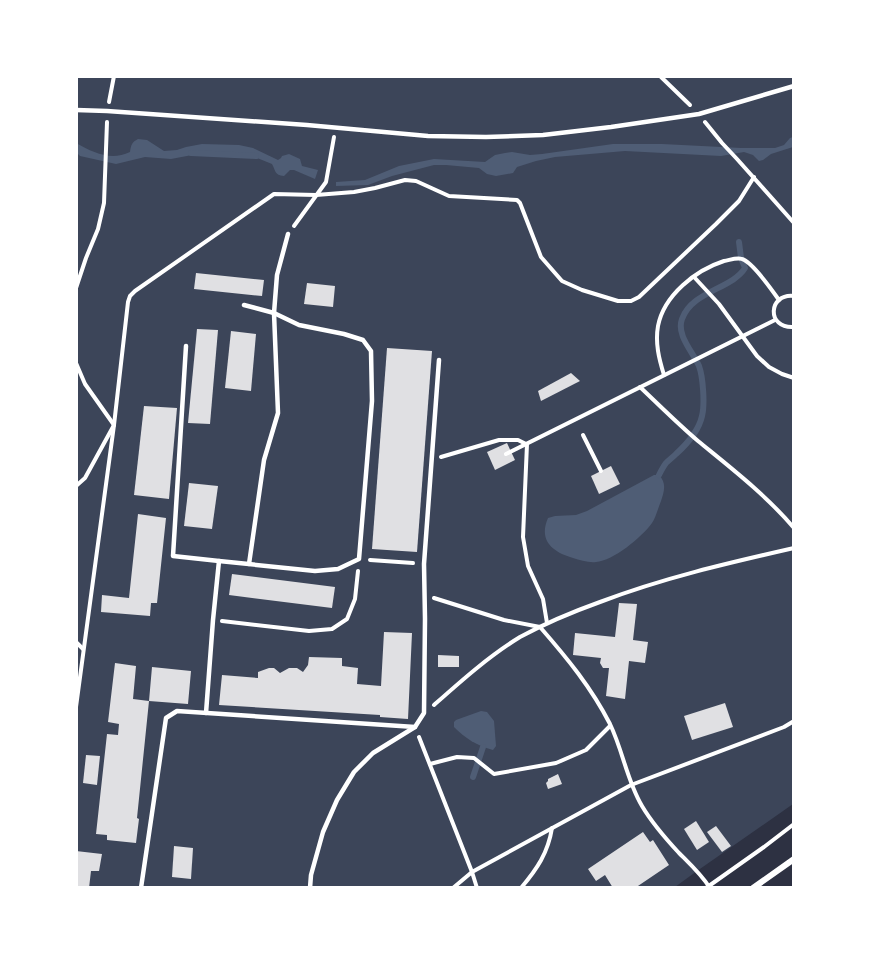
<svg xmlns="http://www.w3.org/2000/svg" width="870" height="964" font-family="'Titillium Web',sans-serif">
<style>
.green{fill:#3c4559}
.water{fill:#4f5d75}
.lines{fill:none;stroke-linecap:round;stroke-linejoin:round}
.stream{stroke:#4f5d75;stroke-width:6}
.building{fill:#e0e0e3}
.path{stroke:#fff;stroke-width:4}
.service{stroke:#fff;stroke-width:4.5}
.minor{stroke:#fff;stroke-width:6}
</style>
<rect width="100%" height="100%" fill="#2d3142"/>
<path class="green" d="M76,77h717v727l-96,67 -22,16h-598z"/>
<g class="water">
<path d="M793,137v10l-22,7 -8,6 -4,1 -6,-6 -9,-3 -23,4 -96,-5 -70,6 -19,4 -19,6 -4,6 -17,3 -9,-2 -8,-6 -33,-3h-12l-42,11 -24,9 -32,1v-4l29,-2 34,-14 35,-7 51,3 10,-7 10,-2 7,-1 18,3 12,-1 71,-10h49l79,4h34l9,-3 6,-7z"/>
<path d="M138,139l9,1 17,11 13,-1 9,-3 16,-3 37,1 14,3 25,12 3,-2 1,-2 7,-2 11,5 2,7 16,4 -3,9 -21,-9h-4l-6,6c-10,-1 -8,-5 -12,-12l-25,-10 -26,-2h-13l-37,7 -26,-2 -29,7 -36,-8 -3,-3 -1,-10c18,10 35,18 54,9 1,-7 2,-10 8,-13z"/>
<path d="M654,475h5c8,8 5,17 2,26 -3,7 -5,16 -9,22 -10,14 -39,38 -56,39 -7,1 -16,-2 -23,-4 -20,-6 -35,-17 -25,-40l7,-2 21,-1 11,-4z"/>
<path d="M481,711l6,1 7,9 2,25 -3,4c-16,-4 -28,-12 -39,-23v-5l2,-2z"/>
</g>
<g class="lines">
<g class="stream">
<path d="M191,153l65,3"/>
<path d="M659,475c2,-4 4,-8 7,-12 3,-3 7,-6 10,-9 11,-10 23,-24 26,-38 3,-12 1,-39 -3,-50 -6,-14 -23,-31 -17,-47 10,-28 50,-30 63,-51l-4,-10 -2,-16"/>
<path d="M473,777l10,-30"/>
</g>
</g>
<g class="building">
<path d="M196,273l68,7 -2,16 -68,-7z"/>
<path d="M307,283l28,3 -2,21 -29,-3z"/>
<path d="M197,329l21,1 -8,94 -22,-1z"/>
<path d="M231,331l25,3 -5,57 -26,-3z"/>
<path d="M387,348l45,3 -15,201 -45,-3z"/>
<path d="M571,373l9,8 -39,20 -3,-10z"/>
<path d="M144,406l33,2 -8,91 -35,-4z"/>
<path d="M507,443l8,17 -20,10 -8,-18z"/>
<path d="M611,466l9,18 -21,10 -8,-18z"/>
<path d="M189,483l29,3 -6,43 -28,-3z"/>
<path d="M138,514l28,4 -9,85h-6l-1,13 -49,-4 1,-17 27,3z"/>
<path d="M232,574l103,13 -3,21 -103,-13z"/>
<path d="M619,603l18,1 -4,36 15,2 -3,21 -16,-2 -4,38 -19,-3 3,-28h-6l-3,-5 1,-5 -28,-3 2,-22 40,4z"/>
<path d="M384,632l28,1 -4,86 -28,-2v-2l-161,-10 3,-30 36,3v-6l11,-4h5l6,5 9,-5h8l6,4 5,-7 1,-8 33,1v8l16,2 -1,16 24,2z"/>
<path d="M438,655l21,1v11h-21z"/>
<path d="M115,663l21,3 -3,33 16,2 3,-34 39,4 -3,33 -39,-3 -12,117 2,1 -3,24 -29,-3v-5l-11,-1 11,-100 11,1 1,-11 -11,-2z"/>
<path d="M725,703l8,24 -41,13 -8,-24z"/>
<path d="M86,755l14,1 -3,29 -14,-2z"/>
<path d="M558,774l4,10 -14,5 -2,-6 2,-2v-2z"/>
<path d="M696,821l13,21 -12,8 -13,-21z"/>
<path d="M716,826l15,20 -9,6 -15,-20z"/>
<path d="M643,832l7,10 3,-2 16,25 -34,23h-22l-8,-13 -9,6 -8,-12z"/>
<path d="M174,846l19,2 -2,31 -19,-2z"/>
<path d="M76,851l26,3 -3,17h-8l-2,17h-13z"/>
</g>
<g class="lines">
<g class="path">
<path d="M660,76l30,29"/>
<path d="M109,102l5,-26"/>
<path d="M705,122l17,21 15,16 57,64"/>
<path d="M294,226l32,-44 8,-45"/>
<path d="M694,277l25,27 38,52 12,11 13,7 12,4"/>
<path d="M76,288l10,-30 12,-29 6,-26 3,-81"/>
<path d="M794,296c-26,-3 -28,33 0,31"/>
<path d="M76,363l9,21 29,41 -38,282"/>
<path d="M664,375c-5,-16 -9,-32 -6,-49 6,-31 38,-56 66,-65 6,-1 13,-4 18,-2 10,3 30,31 37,41"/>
<path d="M640,387c19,18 38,37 58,54 33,27 68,54 96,87"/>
<path d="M583,435l18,36"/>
<path d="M527,444l-4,93 5,29 15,33 4,24"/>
<path d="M506,454l269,-134"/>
<path d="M441,457l58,-17h19l8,4"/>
<path d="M76,486l9,-8 29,-53 14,-123 2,-6 5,-5 139,-97 42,1 38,-3 21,-4 30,-8 11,1 33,15 68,4 3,3 21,54 21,24 20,9 36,11h13l8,-4 77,-73 23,-23 15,-24"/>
<path d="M370,560l43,3"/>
<path d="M434,598l70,22 36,7c27,31 51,60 70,97 13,27 17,57 32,82 10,17 24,33 37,47 11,11 22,21 31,35"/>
<path d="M222,621l87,10 23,-2 15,-10 8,-20 3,-28"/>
<path d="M76,642l7,7"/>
<path d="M434,705c27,-24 55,-49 86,-68 26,-14 52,-25 80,-35 63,-24 128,-39 194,-54"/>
<path d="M419,737l53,135 5,16"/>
<path d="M430,764l27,-7 17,1 20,16 62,-11 30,-13 24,-24"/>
<path d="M453,888l19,-16 159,-87 153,-58 10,-6"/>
<path d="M521,888c16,-19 27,-35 31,-60"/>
<path d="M706,888l58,-41 30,-23"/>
</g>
<g class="service">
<path d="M76,110l31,1 200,14 121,11 58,1 57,-2 68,-8 88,-13 95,-28"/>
<path d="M186,346l-13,210 46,5"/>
<path d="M249,564l15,-104 14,-47 -4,-100 3,-38 11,-41"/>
<path d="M206,713l7,-93 6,-59 96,10 23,-2 21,-10 13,-158 -1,-50 -8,-11 -19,-6 -45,-9 -25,-12 -30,-8"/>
<path d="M141,888l25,-170 11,-7 238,16"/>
<path d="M310,888l1,-13 12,-43 14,-32 17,-28 19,-19 42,-26 9,-14 1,-94 -1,-55 15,-204"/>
</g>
<path class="minor" d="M753,888l41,-29"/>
</g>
<rect width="870" height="964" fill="none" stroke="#ffffff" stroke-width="156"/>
</svg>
